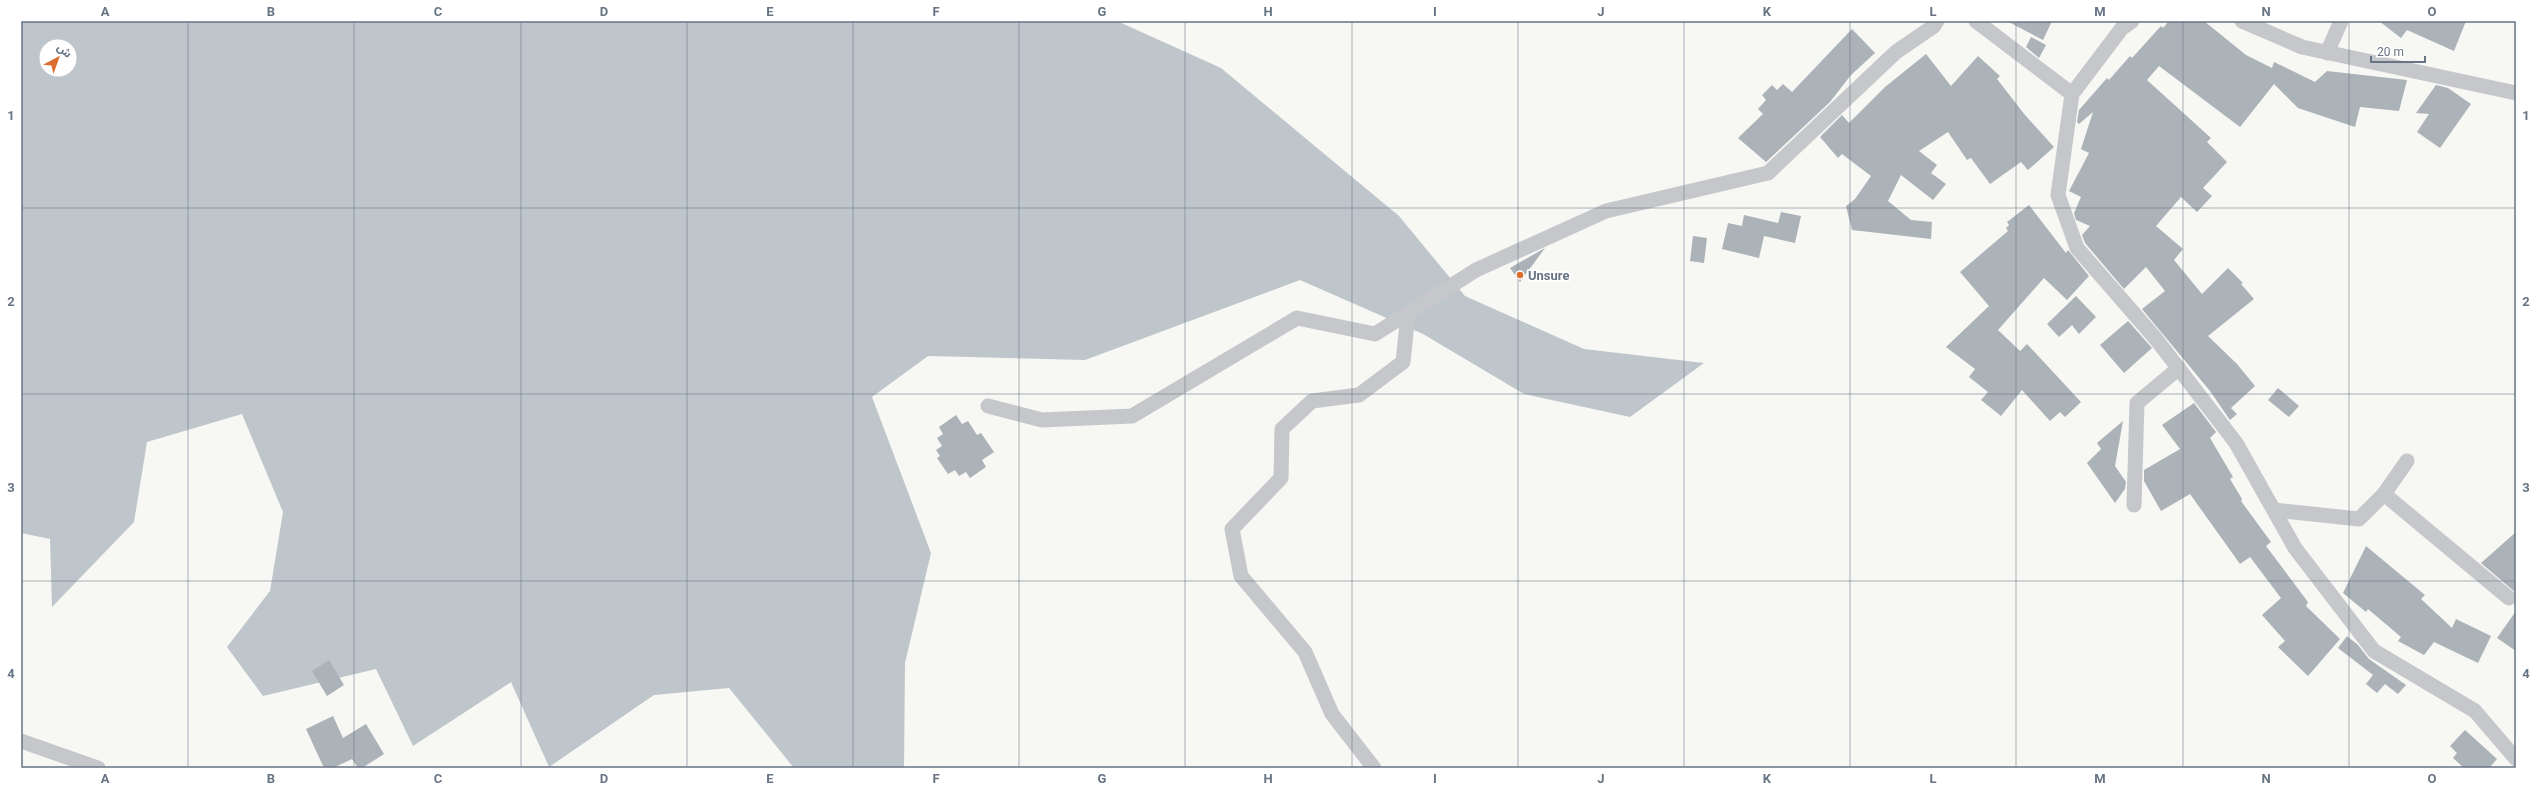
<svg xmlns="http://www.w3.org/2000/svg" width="2537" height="789" font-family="Roboto,'Noto Sans Arabic',sans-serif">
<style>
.water{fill:#bec6cb;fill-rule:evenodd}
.building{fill:#abb2b8}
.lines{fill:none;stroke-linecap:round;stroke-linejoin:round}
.minor{stroke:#c5c7cb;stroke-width:15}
.grid{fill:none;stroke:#677484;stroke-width:1;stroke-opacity:0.55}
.poi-dot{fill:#db6d30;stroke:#fff;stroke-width:1.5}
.labels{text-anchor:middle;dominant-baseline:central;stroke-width:4;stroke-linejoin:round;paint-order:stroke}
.poi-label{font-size:13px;font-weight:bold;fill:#677484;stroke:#fff;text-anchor:start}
.neatline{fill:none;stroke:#677484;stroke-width:1.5}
.grid-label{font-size:13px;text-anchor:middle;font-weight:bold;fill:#677484}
</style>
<rect width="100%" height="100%" fill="#f7f7f4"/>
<path class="water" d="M21,21h1096l104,47 178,148 66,80 119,53 120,14 -74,54 -106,-23 -101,-60 -123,-54 -215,80 -157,-4 -56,41 59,156 -26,110 -1,105h-110l-65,-80 -75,7 -105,72 -38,-85 -98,64 -37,-77 -113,27 -36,-49 43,-56 13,-79 -41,-98 -95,28 -13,80 -82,85 -2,-68 -29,-6zM46,46h24v24h-24z"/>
<g class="building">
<path d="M2007,21h45l-9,19z"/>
<path d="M2169,21h35l42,34 26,13 2,-6 41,20 12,-11 80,9 -8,31 -39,-4 -5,20 -57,-19 -24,-24 -34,43 -81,-61 -12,14 64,58 -4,4 20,20 -24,26 9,8 -15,16 -16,-15 -25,29 27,23 -9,11 28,34 26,-26 15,15 -2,1 13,15 -46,37 29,28 18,22 -24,22 6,6 -7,6 -20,-29 -68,-82 23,-18 -19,-24 -22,22 -39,-46 -3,-8 8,-9 -14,-6 -2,-7 7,-16 -12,-6 20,-38 -8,-4 12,-37 -14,12 -2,-2 2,-12 28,-32 2,2 21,-24 2,2 29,-32 2,2z"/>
<path d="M2379,21h87l-12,30 -47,-21 -6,8z"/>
<path d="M1852,29l23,24 -24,22 -21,27 -64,60 -28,-24 25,-24 -5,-5 8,-9 -4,-5 10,-10 5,5 6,-6 9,8z"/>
<path d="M2031,37l15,8 -7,13 -13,-11z"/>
<path d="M1926,54l25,32 27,-30 22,20 -3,3 28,36 29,32 -26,23 -7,-8 -31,22 -19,-26 -4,2 -19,-28 -29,19 18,14 -6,8 15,11 -13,16 -32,-25 -13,26 23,19 21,2 -1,17 -79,-9 -6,-24 9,-7 16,-23 -29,-22 -4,4 -18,-21 22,-22 7,8 36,-36z"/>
<path d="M2436,85l12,3 23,16 -31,44 -23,-16 12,-18 -13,-1z"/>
<path d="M2029,205l37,48 2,-3 21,26 -22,24 -23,-22 -46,52 22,21 7,-7 54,58 -16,15 -5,-5 -10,9 -28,-31 -21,26 -20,-16 7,-8 -19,-15 6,-8 -29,-22 43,-41 -29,-34 48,-41 -2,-3 3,-3 -2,-3z"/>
<path d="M1781,212l20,4 -6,27 -31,-7 -5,22 -37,-9 6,-26 14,3 2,-11 34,8z"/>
<path d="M1693,236l14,2 -3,25 -14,-2z"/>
<path d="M1545,248l-25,34 -10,-14z"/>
<path d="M2076,296l20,21 -17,17 -7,-9 -13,12 -12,-13z"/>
<path d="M2128,321l24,27 -28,25 -24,-28z"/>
<path d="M2278,388l21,18 -10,11 -21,-17z"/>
<path d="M2194,403l22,29 -6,6 23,39 -3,2 12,20 -1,2 30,41 -5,4 42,56 -2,4 34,33 -32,37 -30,-29 7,-6 -23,-26 19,-17 -31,-41 -10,7 -50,-70 -29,17 -17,-30v-11l36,-21 -18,-24z"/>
<path d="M956,415l6,9 6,-3 9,14 4,-2 13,19 -12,8 4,7 -16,11 -4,-6 -7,4 -4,-6 -7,4 -11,-16 3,-2 -4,-6 6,-4 -5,-8 6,-4 -4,-7z"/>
<path d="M2123,421l-8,45 11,16 -1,7 -10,14 -28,-40 14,-14 -4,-6z"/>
<path d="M2516,532v61l-35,-30z"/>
<path d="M2366,546l59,49 -4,4 31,29 4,-9 35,17 -13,27 -44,-21 -10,13 -26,-14 3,-4 -33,-28 -2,3 -23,-19z"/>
<path d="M2516,611v40l-19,-13z"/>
<path d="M2347,636l11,9 11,14 37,26 -8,9 -13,-10 -8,9 -11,-9 7,-9 -35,-27z"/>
<path d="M329,660l15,25 -17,11 -15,-25z"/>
<path d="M333,716l10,22 23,-14 18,30 -22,14h-4l-6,-9 -19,9h-9l-18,-39z"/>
<path d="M2465,730l32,29 -8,9h-25l-11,-10 4,-5 -7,-7z"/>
</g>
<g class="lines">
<g class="minor">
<path d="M1976,21l96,73 -14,101 19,53 79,91 80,104 59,105 79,103 101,60 41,48"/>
<path d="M2242,21l60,26 214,46"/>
<path d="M2327,53l14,-32"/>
<path d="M2072,94l50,-66 10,-7"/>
<path d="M988,406l54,14 90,-4 165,-98 78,16 101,-64 130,-59 162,-38 128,-121 38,-26 3,-5"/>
<path d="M2407,461l-23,33 125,104"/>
<path d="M2134,505l3,-102 42,-35"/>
<path d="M2274,510l85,9 25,-25"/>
<path d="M21,741l77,27"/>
<path d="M1374,768l-42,-54 -27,-62 -64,-76 -9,-47 49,-51 1,-49 30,-28 47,-6 44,-33 5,-48"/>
</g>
</g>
<path class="grid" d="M188,21v747M354,21v747M521,21v747M687,21v747M853,21v747M1019,21v747M1185,21v747M1352,21v747M1518,21v747M1684,21v747M1850,21v747M2016,21v747M2183,21v747M2349,21v747M21,208h2495M21,394h2495M21,581h2495"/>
<circle class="poi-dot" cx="1520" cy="275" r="4"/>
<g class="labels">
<g class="poi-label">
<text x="1528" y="275">Unsure</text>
</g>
</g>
<rect width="2537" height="789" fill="none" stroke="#ffffff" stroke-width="44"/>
<g transform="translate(58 58) rotate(41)"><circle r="19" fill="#ffffff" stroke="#c2c7ce"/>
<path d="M0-3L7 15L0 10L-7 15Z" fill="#db6d30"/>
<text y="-6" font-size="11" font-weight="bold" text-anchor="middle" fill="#677484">ش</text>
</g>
<path d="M2371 56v6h54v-6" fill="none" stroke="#677484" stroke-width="2"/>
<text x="2377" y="56" font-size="12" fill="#677484" stroke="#ffffff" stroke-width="3" paint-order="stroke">20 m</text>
<rect x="22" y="22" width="2493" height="745" class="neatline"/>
<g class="grid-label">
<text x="105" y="16">A</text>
<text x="271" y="16">B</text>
<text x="438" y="16">C</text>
<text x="604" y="16">D</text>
<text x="770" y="16">E</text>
<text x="936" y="16">F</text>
<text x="1102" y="16">G</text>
<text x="1268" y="16">H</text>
<text x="1435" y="16">I</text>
<text x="1601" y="16">J</text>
<text x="1767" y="16">K</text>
<text x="1933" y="16">L</text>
<text x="2100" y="16">M</text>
<text x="2266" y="16">N</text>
<text x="2432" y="16">O</text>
<text x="11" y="120">1</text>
<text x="2526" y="120">1</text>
<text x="11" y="306">2</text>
<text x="2526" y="306">2</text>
<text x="11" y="492">3</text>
<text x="2526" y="492">3</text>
<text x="11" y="678">4</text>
<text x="2526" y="678">4</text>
<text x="105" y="783">A</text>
<text x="271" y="783">B</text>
<text x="438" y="783">C</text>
<text x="604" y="783">D</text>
<text x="770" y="783">E</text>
<text x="936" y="783">F</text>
<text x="1102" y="783">G</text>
<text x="1268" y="783">H</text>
<text x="1435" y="783">I</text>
<text x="1601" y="783">J</text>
<text x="1767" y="783">K</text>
<text x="1933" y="783">L</text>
<text x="2100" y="783">M</text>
<text x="2266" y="783">N</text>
<text x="2432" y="783">O</text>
</g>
</svg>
